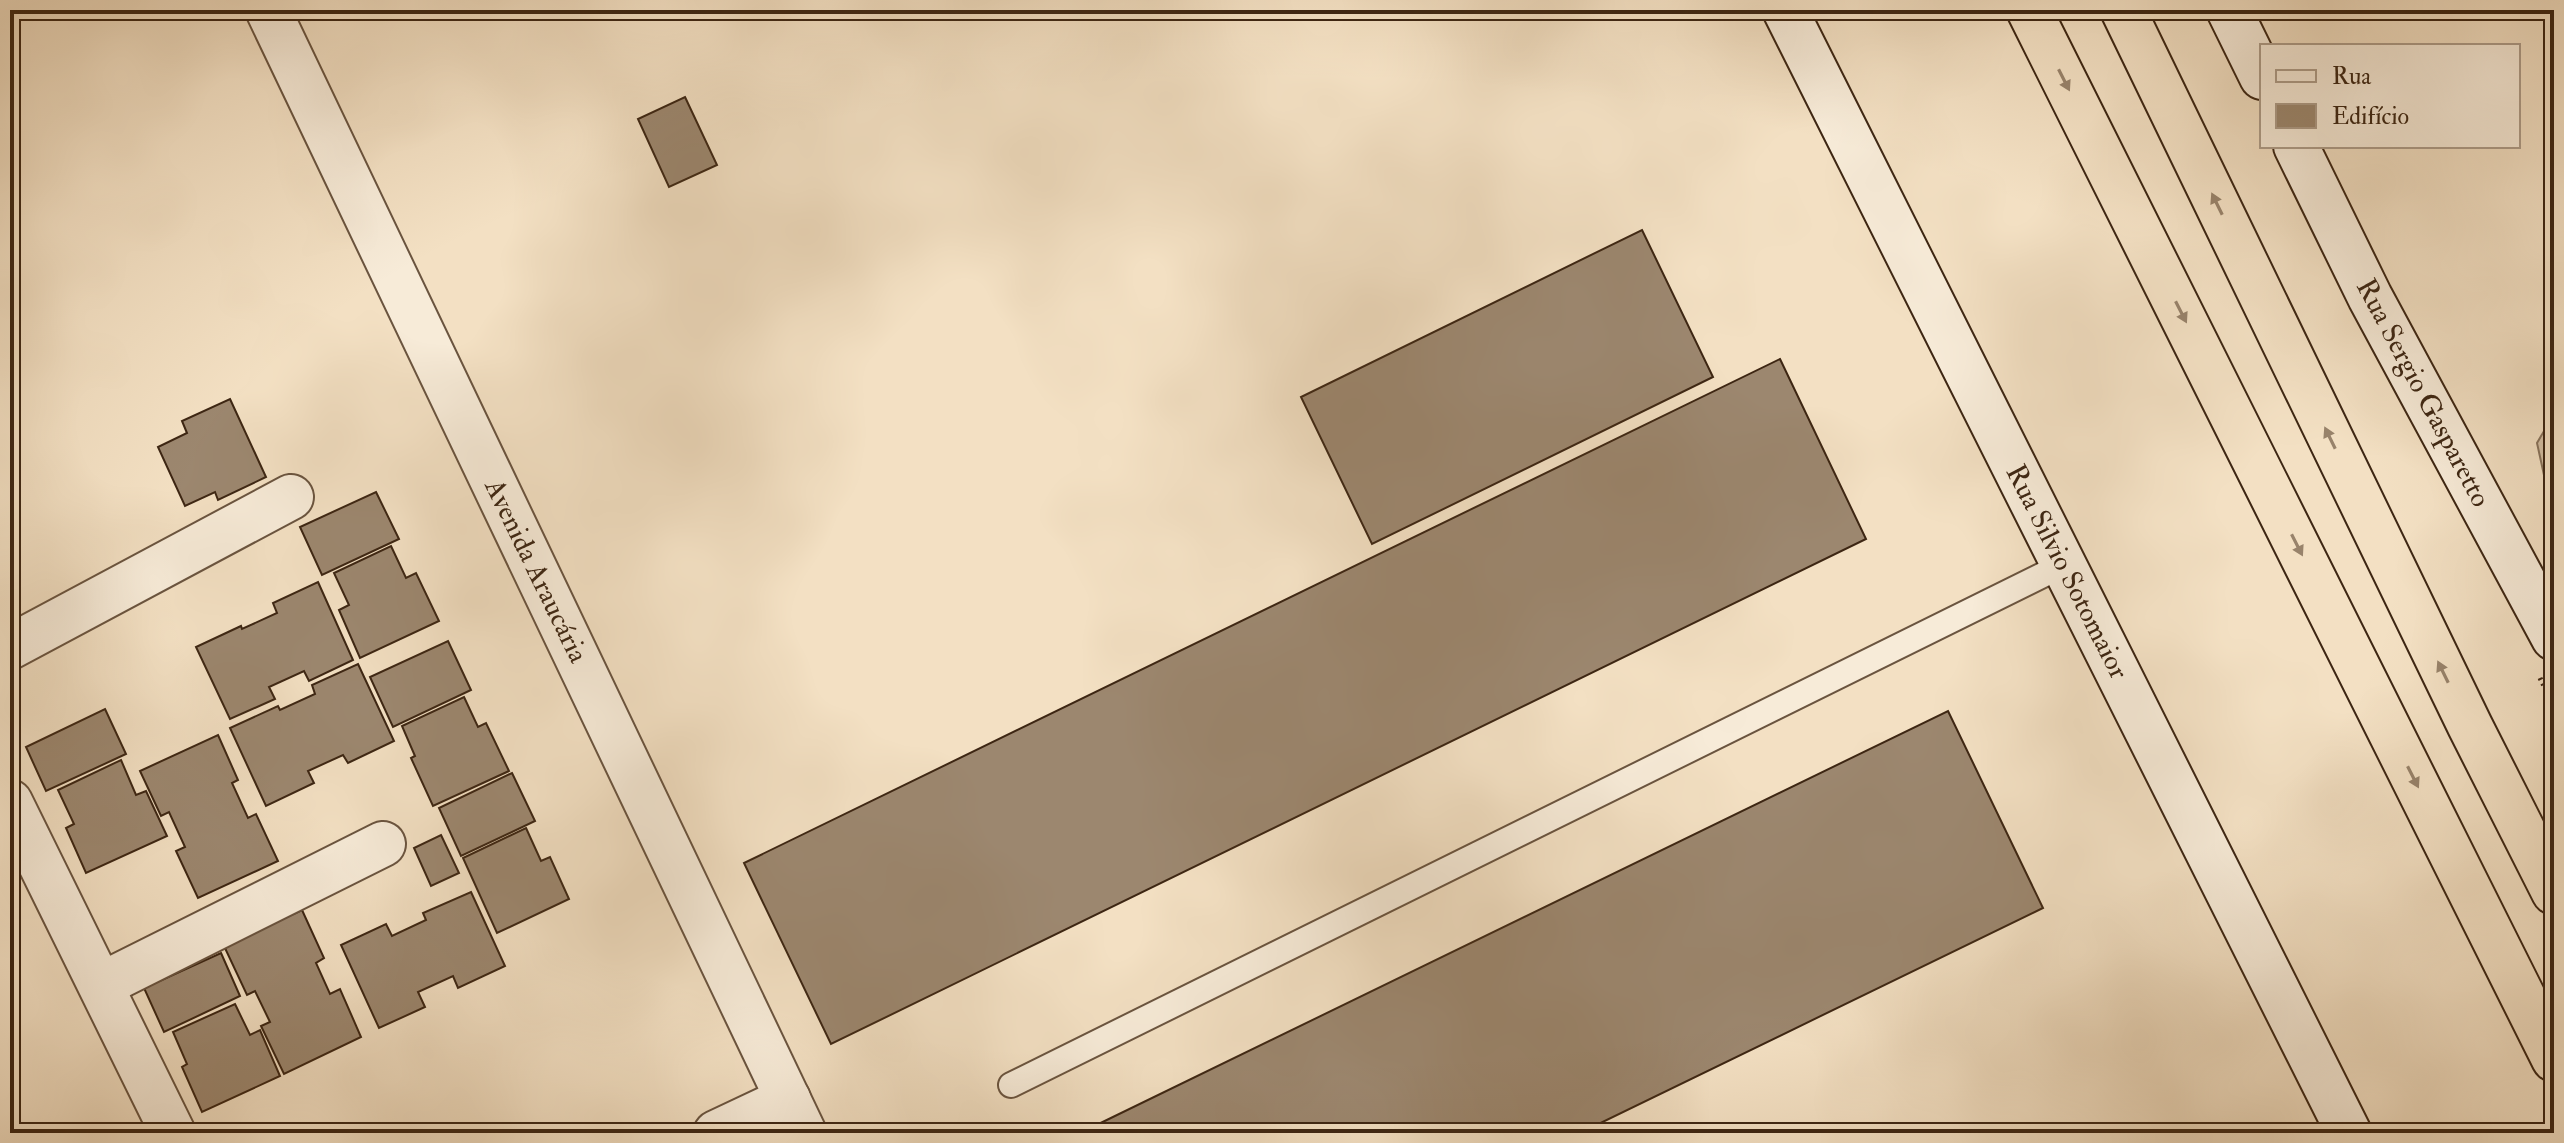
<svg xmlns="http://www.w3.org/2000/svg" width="2564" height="1143" font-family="'IM FELL Double Pica',serif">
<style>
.green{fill:#d4c0a5;stroke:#88735c;stroke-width:2}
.building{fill:#9c876f;stroke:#3d2613;stroke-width:2}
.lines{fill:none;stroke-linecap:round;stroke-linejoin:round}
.lane-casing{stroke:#6a543f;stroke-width:28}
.street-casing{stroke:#6a543f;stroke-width:48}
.secondary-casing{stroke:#3d2613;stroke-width:48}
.highway-casing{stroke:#3d2613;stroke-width:48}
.path{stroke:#3d2613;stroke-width:5;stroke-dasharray:2 4;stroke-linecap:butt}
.lane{stroke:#f7ebd8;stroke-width:24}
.street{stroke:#f7ebd8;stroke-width:44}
.secondary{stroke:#f7ebd8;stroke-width:44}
.highway{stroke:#f3e0c3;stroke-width:44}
.oneway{fill:#98836b}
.labels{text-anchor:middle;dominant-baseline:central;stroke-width:7;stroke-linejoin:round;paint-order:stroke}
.street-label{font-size:28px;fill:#3d2613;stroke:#f7ebd8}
</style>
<rect width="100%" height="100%" fill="#f3e0c3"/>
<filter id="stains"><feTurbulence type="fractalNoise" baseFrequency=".0025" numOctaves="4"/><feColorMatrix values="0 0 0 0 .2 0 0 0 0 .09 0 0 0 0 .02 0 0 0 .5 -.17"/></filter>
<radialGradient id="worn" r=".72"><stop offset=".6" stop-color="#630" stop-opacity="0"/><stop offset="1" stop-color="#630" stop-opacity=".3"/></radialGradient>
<path class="green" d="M2554,414v107l-17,-78z"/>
<g class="building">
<path d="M685,97l32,68 -48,22 -31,-68z"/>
<path d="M1642,230l71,147 -341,167 -71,-147z"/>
<path d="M1780,359l86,180 -1035,505 -87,-181z"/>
<path d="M230,399l36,78 -48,23 -3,-8 -30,14 -27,-59 29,-14 -5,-12z"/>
<path d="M376,492l23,47 -77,36 -22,-48z"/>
<path d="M391,546l15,32 10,-5 23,48 -79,37 -21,-48 10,-5 -15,-32z"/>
<path d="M318,582l35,78 -44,21 -5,-10 -35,16 6,12 -45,20 -34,-72 45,-21 1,3 35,-16 -4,-10z"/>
<path d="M448,641l23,49 -78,37 -23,-50z"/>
<path d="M358,664l36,77 -46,22 -5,-8 -35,16 6,12 -48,23 -36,-78 48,-22 2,4 35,-16 -3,-9z"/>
<path d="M464,697l14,30 8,-4 23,48 -76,35 -22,-48 4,-2 -13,-30z"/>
<path d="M105,709l21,45 -80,37 -20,-44z"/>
<path d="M1948,711l95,197 -463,225h-500z"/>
<path d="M218,735l20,45 -6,3 16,35 8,-4 22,47 -80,37 -22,-47 9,-4 -16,-35 -8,4 -21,-45z"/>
<path d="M121,760l15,35 10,-4 21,45 -81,37 -20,-45 8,-4 -16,-34z"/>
<path d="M512,773l23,48 -74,35 -22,-48z"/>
<path d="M526,828l15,33 9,-4 19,42 -72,34 -34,-75z"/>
<path d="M441,835l18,38 -28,13 -17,-38z"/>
<path d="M471,892l34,74 -47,22 -5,-12 -35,16 7,15 -46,21 -38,-83 45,-21 6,12 34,-16 -3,-7z"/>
<path d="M302,910l22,48 -8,5 14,31 10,-5 21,48 -77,37 -23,-48 9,-4 -15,-31 -8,4 -23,-49z"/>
<path d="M221,953l19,43 -76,36 -20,-44z"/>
<path d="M235,1004l15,31 10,-5 20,46 -78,36 -20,-45 5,-3 -14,-32z"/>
</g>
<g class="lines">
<g class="lane-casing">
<path id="lane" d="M1011,1085l1052,-520"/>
</g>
<g class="street-casing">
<g id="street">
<path d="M268,10l536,1123"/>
<path d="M10,647l281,-150"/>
<path d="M10,802l163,331"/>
<path d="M101,985l282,-141"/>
<path d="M716,1133l72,-34"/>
</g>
</g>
<g class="secondary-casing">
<g id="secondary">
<path d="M1785,10l564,1123"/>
<path d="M2229,10l33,67"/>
<path d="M2296,146l74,151 184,341"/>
</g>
</g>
<g class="highway-casing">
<g id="highway">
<path d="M2029,10l525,1049"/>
<path d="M2123,10l347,716 84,166"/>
</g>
</g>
<path class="path" d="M2540,678l14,28"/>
<use href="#lane" class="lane"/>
<use href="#street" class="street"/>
<use href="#secondary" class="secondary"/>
<use href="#highway" class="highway"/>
</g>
<defs><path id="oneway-solid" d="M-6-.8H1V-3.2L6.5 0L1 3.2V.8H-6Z" transform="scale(2)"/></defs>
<g class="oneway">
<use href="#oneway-solid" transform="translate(2064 80) rotate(63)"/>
<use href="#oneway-solid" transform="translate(2217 204) rotate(-116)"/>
<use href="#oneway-solid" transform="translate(2181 312) rotate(63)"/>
<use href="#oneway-solid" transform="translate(2330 438) rotate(-116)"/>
<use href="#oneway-solid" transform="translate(2297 545) rotate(63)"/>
<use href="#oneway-solid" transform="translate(2443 672) rotate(-116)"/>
<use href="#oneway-solid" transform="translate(2413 777) rotate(63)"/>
</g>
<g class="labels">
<g class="street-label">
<text transform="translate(2423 393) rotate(62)">Rua Sergio Gasparetto</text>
<text transform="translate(536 571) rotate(64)">Avenida Araucária</text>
<text transform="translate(2067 572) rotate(63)">Rua Silvio Sotomaior</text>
</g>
</g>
<rect width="2564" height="1143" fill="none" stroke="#f3e0c3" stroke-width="40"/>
<rect x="12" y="12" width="2540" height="1119" fill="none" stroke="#3d2613" stroke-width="4"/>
<rect x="20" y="20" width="2524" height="1103" fill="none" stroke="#3d2613" stroke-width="2"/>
<rect x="2260" y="44" width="260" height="104" fill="#f7ebd8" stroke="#ad9c89" stroke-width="2"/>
<rect x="2276" y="70" width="40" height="12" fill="#f7ebd8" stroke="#ad9c89" stroke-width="2"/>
<text x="2332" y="84" font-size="24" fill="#3d2613">Rua</text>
<rect x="2276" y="104" width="40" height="24" fill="#9c876f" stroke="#ad9c89" stroke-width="2"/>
<text x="2332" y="124" font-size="24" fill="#3d2613">Edifício</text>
<rect width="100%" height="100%" filter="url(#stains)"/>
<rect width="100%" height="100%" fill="url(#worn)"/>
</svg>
